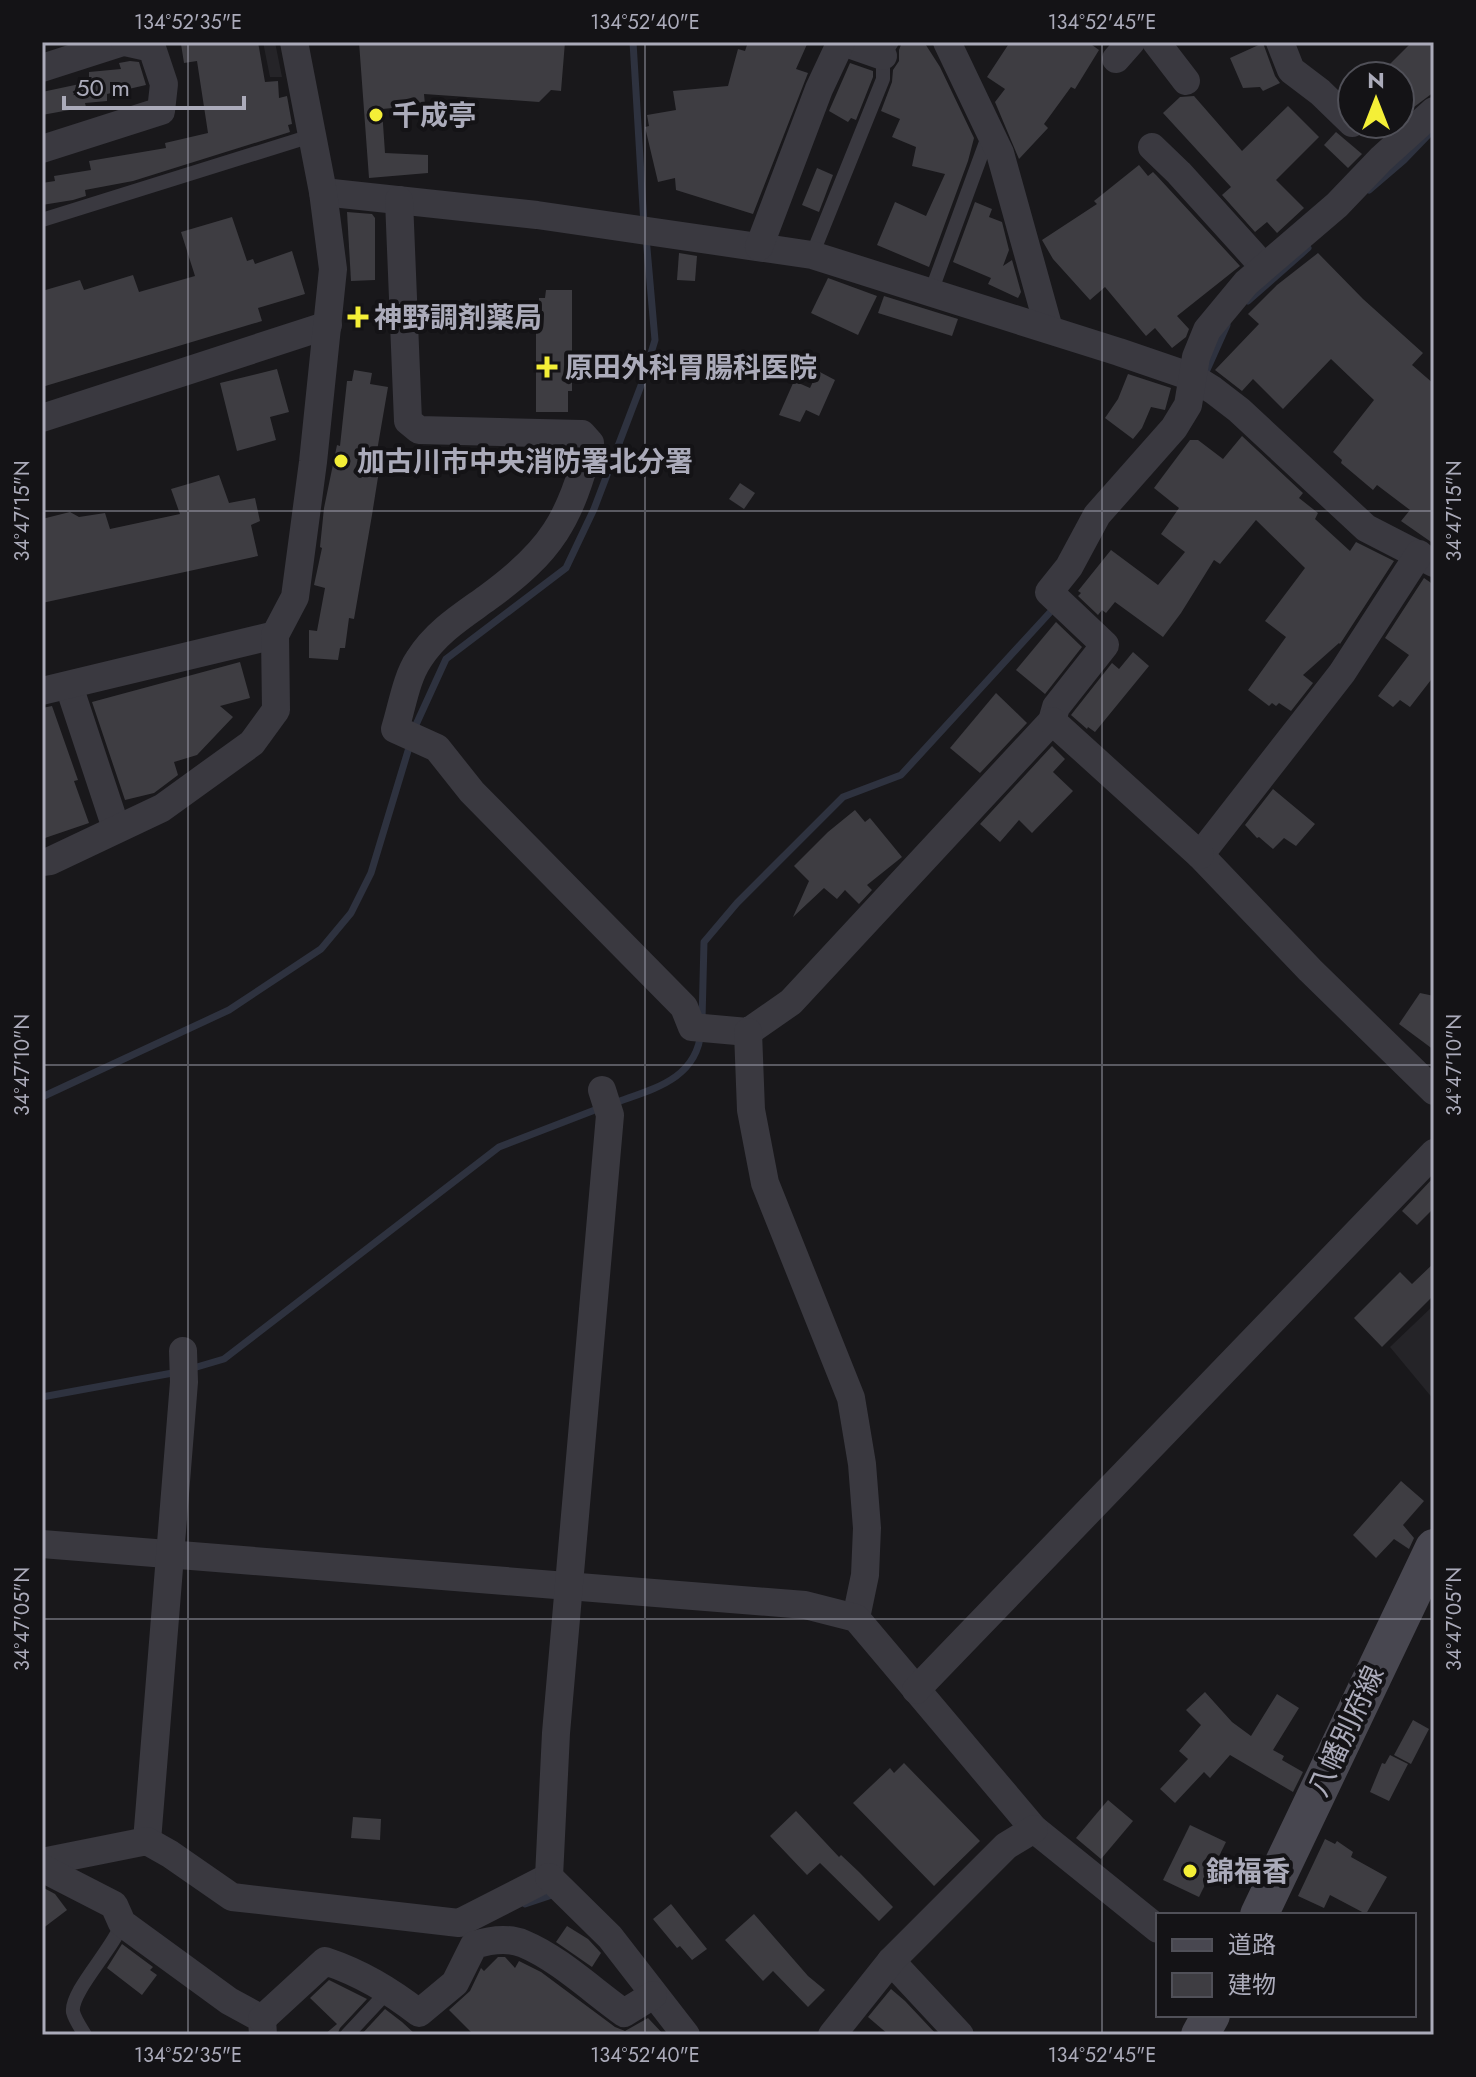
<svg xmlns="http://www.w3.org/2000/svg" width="1476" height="2077" font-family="Jost,'Noto Sans JP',sans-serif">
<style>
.built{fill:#252428}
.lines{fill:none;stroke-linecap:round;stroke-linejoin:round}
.stream{stroke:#2e323f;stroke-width:7}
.building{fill:#3e3d42}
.lane{stroke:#3a3940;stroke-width:14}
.street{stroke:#3a3940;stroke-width:28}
.secondary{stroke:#484750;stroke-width:38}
.ticks{fill:none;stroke:#ababba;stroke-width:2;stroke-opacity:0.45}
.poi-dot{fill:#f4ef37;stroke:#141316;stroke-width:3}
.labels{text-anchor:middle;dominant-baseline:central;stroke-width:8;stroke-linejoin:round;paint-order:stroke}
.poi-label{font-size:28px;font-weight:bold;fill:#ababba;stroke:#141316;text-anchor:start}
.street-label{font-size:28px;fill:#ababba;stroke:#141316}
.neatline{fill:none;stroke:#ababba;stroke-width:3}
.ticks-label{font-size:20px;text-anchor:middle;fill:#ababba}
</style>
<rect width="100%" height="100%" fill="#19181b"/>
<g class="built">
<path d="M263,42h12l7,35h-12z"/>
<path d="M1434,1305v95l-44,-53z"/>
</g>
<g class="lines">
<g class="stream">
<path d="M633,42l11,183"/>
<path d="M1369,190l35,-30 26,-27"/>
<path d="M1248,301l60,-53"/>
<path d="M1206,372l21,-47"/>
<path d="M414,729l32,-70 120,-91 28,-59 48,-126 13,-43 -9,-103"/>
<path d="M702,1020l2,-78 33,-39 106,-106 58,-22 153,-167"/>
<path d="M42,1097l187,-87 92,-61 30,-36 20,-40 40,-132"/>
<path d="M612,1104c39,-15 84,-23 89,-72"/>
<path d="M190,1369l34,-10 275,-212 101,-39"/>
<path d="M42,1397l136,-25"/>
<path d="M525,1904l30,-10"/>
</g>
</g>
<g class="building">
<path d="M191,42h67l7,40 13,-1 1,17 8,-2 5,28 -4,1 2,7 -157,49 -48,9 1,6 -13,4 -31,5v-22l13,-2 -1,-5 37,-6 -2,-9 77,-13 -1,-5 43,-10 -11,-72 -13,2 -3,-19z"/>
<path d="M359,42h206l-4,49 -10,-1 -12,12 -115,-8 1,11 -43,4 3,44 43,2v18l-59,5z"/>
<path d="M748,42h60l-12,27 12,4 -55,141 -77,-24 -1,-12 -17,4 -13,-55 4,-1 -2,-11 29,-5 -3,-19 55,-5 10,-37 7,2z"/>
<path d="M902,42h22l16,25 34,71 -6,23 -39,106 -52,-22 18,-43 31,14 19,-42 -33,-8 4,-19 -24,-10 8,-18 -19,-8 11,-29 1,-12 6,-9v-11z"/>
<path d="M1010,42h78l11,8 -24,39 -4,-2 -27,37 4,4 -29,31 -24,-57 10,-13 -18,-12z"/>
<path d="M1412,42h22v50l-24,18 -10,-9v-25h-22z"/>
<path d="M1263,43l12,33 5,7 -17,8 -3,-4 -17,1 -13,-30z"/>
<path d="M130,61l9,1 7,23 -39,9v7l-22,2 1,4 -44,8v-23l47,-10v-10l32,-3 -2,-6z"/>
<path d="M850,63l23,8v6l-17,43 -5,-2 -3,4 -19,-11z"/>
<path d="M1194,96l48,55 46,-45 31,31 -43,43 28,28 -27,25 -10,-11 -12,10 -33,-37 9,-8 -68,-74 17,-16z"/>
<path d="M1336,132l26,22 -14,14 -24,-23z"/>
<path d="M1139,165l9,11 5,-4 3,3 84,91 -63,50 12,13 -3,8 -14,11 -17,-20 -9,8 -41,-49 -15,13 -37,-41 -11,-19 55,-36 -3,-3z"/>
<path d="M817,168l16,7 -14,37 -17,-7z"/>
<path d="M975,202l17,7 -3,8 13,5 7,28 -6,16 9,-6 9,32 -3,6 -30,-14 3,-6 -38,-16z"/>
<path d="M347,212l25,2 3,4v62l-24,1z"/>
<path d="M232,217l15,44 6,-2 2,5 37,-13 13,43 -47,14 4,13 -220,66v-96l38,-11 4,10 49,-15 6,17 56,-16 -14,-44z"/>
<path d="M679,253l18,3 -2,25 -18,-1z"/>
<path d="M1318,253l45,46 60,54 -11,12 22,19v160l-33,-23 9,-11 -33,-25 -4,5 -32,-27 1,-3 -9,-8 41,-52 -43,-41 -48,50 -30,-30 -11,12 -27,-21 44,-46 -11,-10 29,-29z"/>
<path d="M828,278l49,18 -19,39 -47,-22z"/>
<path d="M546,290h26v101h-4v21h-32v-102l3,-1v-11h6z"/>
<path d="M884,296l74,23 -6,17 -74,-23z"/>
<path d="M277,369l12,43 -19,5 6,23 -39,11 -17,-68z"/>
<path d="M354,370l18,3 -2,11 18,3 -11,64 5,1 -10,63 -18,104 -5,-1 -4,30h-5l-2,12 -29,-2v-28l8,1 8,-43 -11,-3 8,-37 -2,-1 4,-39 13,-63 3,1 7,-65h5z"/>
<path d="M818,371l17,9 -16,36 -13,-6 -6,12 -21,-7 15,-34 16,7z"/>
<path d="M1128,374l43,14 -6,22 -14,-3 -9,21 -9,11 -28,-21 13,-19z"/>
<path d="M1242,436l61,57 -4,5 19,15 -3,6 35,32 6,-9 38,19 -54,83 -1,-1 -36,32 10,8 -22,28 -12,-8 -3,3 -4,-3 -3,3 -21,-16 38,-53 -21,-16 40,-53 -49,-48 -36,44 -6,-4 -33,53 -18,24 -48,-35 -9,11 -4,-3 -4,5 -20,-19 3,-3 -3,-2 33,-41 47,35 27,-33 -24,-18 18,-26 -25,-20 36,-48h8l25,19z"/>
<path d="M219,475l10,28 26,-5 5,23 -9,4 7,31 -216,47v-84l28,-7 9,5 26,-4 5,16 70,-15 -9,-25z"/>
<path d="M740,483l15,10 -11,16 -15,-10z"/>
<path d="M1424,578l10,7v91l-24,31 -10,-7 -7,7 -15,-11 31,-41 -24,-17z"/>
<path d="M1056,622l26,25 -37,47 -29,-24z"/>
<path d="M1133,652l16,14 -54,66 -7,-5 -1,2 -16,-14 41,-52 7,6z"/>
<path d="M240,662l10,36 -30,8 13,11 -36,38 -23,7 4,13 -24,18 -29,7 -33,-98z"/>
<path d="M996,693l31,30 -47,50 -30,-25z"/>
<path d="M52,706l26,74 -4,1 15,42 -47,16v-131z"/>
<path d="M1052,746l13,13 -12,13 20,19 -41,42 -13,-13 -19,22 -20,-18z"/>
<path d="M1273,789l42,35 -19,22 -12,-8 -11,11 -14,-12 -2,1 -12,-13z"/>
<path d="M855,810l10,12 5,-4 32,39 -35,28 5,5 -13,14 -14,-14 -8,9 -13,-11 -31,29 16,-36 -15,-15 34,-34z"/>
<path d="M1420,993l14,3v54l-35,-26z"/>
<path d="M1434,1177v31l-17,17 -15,-14z"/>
<path d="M1434,1263v32l-52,52 -28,-29 46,-46 12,12z"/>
<path d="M1401,1481l23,20 -21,24 11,13 -5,11 -15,-10 -18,19 -23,-23z"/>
<path d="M1205,1692l27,30 19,14 26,-42 22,14 -26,42 11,6 -2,4 21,12 -10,20 -63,-37 -20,23 -6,-6 -29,31 -15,-14 28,-30 -9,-8 22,-26 -15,-15z"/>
<path d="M1413,1720l16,9 -18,35 -17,-9z"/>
<path d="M1390,1755l18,9 -19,37 -19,-9 12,-29 3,1z"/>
<path d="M904,1763l76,78 -46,45 -81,-83 37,-35 4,5z"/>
<path d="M1108,1800l25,21 -32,38 -25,-21z"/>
<path d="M796,1811l43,46 2,-2 18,17 34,35 -14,14 -59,-58 -13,12 -37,-39z"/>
<path d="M353,1817l28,2 -1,21 -29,-2z"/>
<path d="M1190,1825l36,17 -27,55 -36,-17z"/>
<path d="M1325,1839l10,5 2,-3 16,11 -2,5 36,20 -21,37 -36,-19 -6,13 -26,-12z"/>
<path d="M42,1887l13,7 12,16 -25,19z"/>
<path d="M671,1904l36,45 -15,11 -12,-14 -3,2 -24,-29z"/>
<path d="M754,1914l54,62 17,14 -17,17 -35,-36 -10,10 -38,-41z"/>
<path d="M567,1926l21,13 13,14 -9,14 -36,-25z"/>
<path d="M122,1944l31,23 -3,3 7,5 -15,20 -35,-27z"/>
<path d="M498,1957h7l10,11 4,-7 22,11 74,55 10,4 23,-13 16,17h-190l-25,-25 21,-19 11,-23 3,3z"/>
<path d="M329,1980l38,19 -27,29 -3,7h-13l13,-11 -27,-26z"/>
<path d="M891,1989l14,12 32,34h-48l-21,-18z"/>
<path d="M385,2009l17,13 14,13h-55z"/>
</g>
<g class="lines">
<g class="lane">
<path d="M42,220l269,-84"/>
<path d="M812,255l71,-176v-23l9,-14"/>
<path d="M931,292l58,-158"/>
<path d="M85,2035c-4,-7 -10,-15 -12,-23 -3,-20 41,-64 49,-89"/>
<path d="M347,2035l42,-45"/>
</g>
<g class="street">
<path d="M843,42l40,14"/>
<path d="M947,42l53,111 49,176"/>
<path d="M1156,42l30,39"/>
<path d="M1280,42l11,28 29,22 32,31"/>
<path d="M1116,59l15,-17"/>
<path d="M42,68l81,-26"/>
<path d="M1152,147l27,26 85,94"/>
<path d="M42,149l119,-38 3,-27 -12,-36 -27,-6"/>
<path d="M323,192l214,23 275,40 307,97 73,25 21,13 26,20 127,118 68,35"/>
<path d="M399,200l9,221 11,9 163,4 8,9c-20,77 -38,108 -103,155 -25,18 -51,34 -68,61 -13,19 -17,48 -24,70l42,19 35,44 212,215 8,20 56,5 43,-30 261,-281 4,-14 49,-62 -56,-53 20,-25 28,-52 77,-87 14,-23 8,-48 11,-27 39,-47 91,-78 44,-46 53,-48"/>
<path d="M759,247l60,-158 22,-47"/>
<path d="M42,418l286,-93"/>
<path d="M1419,554l-77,119 -142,182 110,115 124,121"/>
<path d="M69,686l47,142"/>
<path d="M42,691l233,-56"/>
<path d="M1052,721l148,134"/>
<path d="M42,862l8,-1 112,-53 90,-65 24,-33 -1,-75 20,-38 18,-135 20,-193 -10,-77 -29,-150"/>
<path d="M748,1032l3,78 14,73 86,215 11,66 5,64 -2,47 -9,43"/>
<path d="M42,1544l763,61 51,13 178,211 124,100"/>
<path d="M916,1690l518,-537"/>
<path d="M147,1841l37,-459 -1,-31"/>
<path d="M42,1862l105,-21 23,13 62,43 227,26 90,-46"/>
<path d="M42,1868l72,37 8,18 107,78 33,18 1,16"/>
<path d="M549,1877l7,-144 54,-618 -8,-25"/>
<path d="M549,1877l61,60 76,98"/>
<path d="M891,1961l69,74"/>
<path d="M262,2019l63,-58c36,12 64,29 94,52l36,-30 19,-38c16,-5 34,-8 50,-1 34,14 69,47 100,69l29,-18"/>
<path d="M832,2035l59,-74 115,-115 28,-17"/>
</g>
<g class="secondary">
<path d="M1259,1915l175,-367"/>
<path d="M1200,2035l11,-20"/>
</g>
</g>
<path class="ticks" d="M188,42v1993M645,42v1993M1102,42v1993M42,511h1392M42,1065h1392M42,1619h1392"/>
<g class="poi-dot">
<circle cx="376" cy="115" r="8"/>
<path d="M354 305h8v8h8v8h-8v8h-8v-8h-8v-8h8z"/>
<path d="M543 355h8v8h8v8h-8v8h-8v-8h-8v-8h8z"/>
<circle cx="341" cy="461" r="8"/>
<circle cx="1190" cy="1871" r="8"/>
</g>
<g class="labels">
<g class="poi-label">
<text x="392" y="115">千成亭</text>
<text x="374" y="317">神野調剤薬局</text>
<text x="565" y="367">原田外科胃腸科医院</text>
<text x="357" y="461">加古川市中央消防署北分署</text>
<text x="1206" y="1871">錦福香</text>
</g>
<g class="street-label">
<text transform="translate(1346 1731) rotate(-65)">八幡別府線</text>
</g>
</g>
<rect width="1476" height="2077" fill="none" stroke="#141316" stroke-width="88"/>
<rect x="1156" y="1913" width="260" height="104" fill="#141316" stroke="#505058" stroke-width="2"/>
<rect x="1172" y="1939" width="40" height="12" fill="#484750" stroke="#505058" stroke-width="2"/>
<text x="1228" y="1953" font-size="24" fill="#ababba">道路</text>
<rect x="1172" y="1973" width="40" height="24" fill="#3e3d42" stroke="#505058" stroke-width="2"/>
<text x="1228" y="1993" font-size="24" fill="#ababba">建物</text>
<g transform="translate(1376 100)"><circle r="38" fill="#141316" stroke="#505058" stroke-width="2"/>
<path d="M0-6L14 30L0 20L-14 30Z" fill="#f4ef37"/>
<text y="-12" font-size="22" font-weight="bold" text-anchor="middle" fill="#ababba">N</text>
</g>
<path d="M64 96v12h180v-12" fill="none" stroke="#ababba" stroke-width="4"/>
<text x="76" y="96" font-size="24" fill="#ababba" stroke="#141316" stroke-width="6" paint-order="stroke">50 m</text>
<rect x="44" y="44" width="1388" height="1989" class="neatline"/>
<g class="ticks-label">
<text x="188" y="29">134°52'35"E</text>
<text x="645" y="29">134°52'40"E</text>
<text x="1102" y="29">134°52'45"E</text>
<text transform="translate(22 511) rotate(-90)" y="7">34°47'15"N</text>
<text transform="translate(1454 511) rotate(-90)" y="7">34°47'15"N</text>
<text transform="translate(22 1065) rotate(-90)" y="7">34°47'10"N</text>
<text transform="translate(1454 1065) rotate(-90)" y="7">34°47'10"N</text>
<text transform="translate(22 1619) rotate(-90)" y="7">34°47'05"N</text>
<text transform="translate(1454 1619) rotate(-90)" y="7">34°47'05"N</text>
<text x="188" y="2062">134°52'35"E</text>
<text x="645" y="2062">134°52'40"E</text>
<text x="1102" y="2062">134°52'45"E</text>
</g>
</svg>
